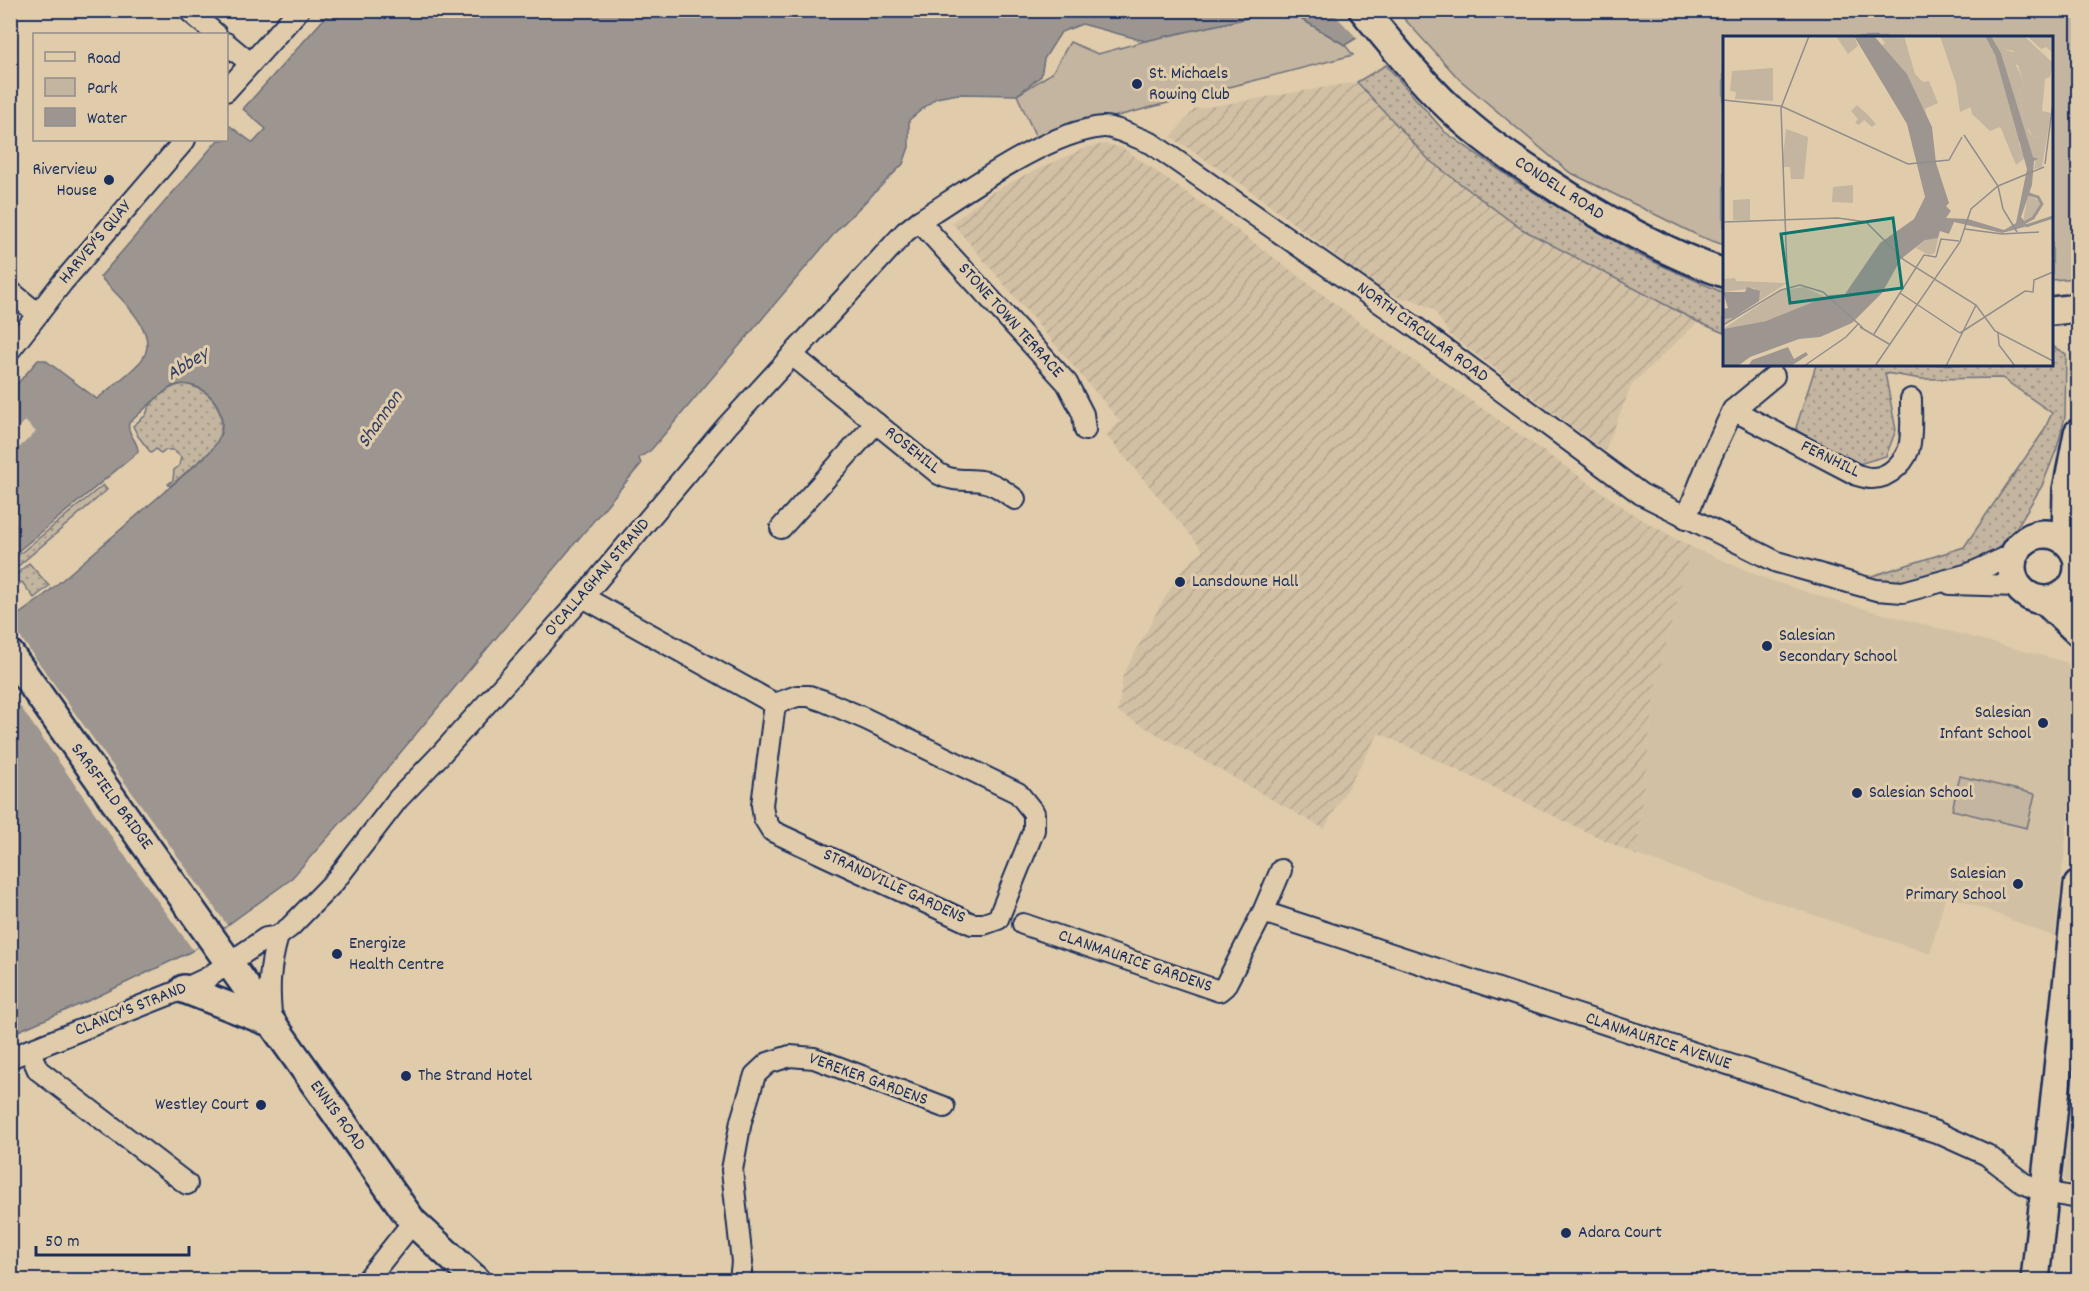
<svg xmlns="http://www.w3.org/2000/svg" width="2089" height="1291" font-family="Dekko,sans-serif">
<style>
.built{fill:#d2c0a4}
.industrial{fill:url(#industrial-furrows)}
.grass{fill:url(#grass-dots);stroke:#6f727e;stroke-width:1.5}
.park{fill:#c3b59f;stroke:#6f727e;stroke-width:1.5}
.water{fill:#9d9690;stroke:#696d7c;stroke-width:1.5}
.pier{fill:#e0ccaa}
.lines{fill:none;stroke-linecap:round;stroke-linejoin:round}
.street-casing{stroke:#1b2f5e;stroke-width:24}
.secondary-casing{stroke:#1b2f5e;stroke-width:32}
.street{stroke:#e0ccaa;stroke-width:20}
.secondary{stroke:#e0ccaa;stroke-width:27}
.poi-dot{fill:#1b2f5e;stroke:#e0ccaa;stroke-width:2}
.labels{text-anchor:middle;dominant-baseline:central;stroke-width:6;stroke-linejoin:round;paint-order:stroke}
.poi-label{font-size:18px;fill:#1b2f5e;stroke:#e0ccaa;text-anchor:start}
.street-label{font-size:18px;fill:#1b2f5e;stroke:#e0ccaa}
.water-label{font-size:20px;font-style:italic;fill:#2e3e66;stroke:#e0ccaa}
.inset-river{fill:none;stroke:#9d9690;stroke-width:3}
.inset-road{fill:none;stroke:#918d8c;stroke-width:1.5}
.view{fill:#0f766e;fill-opacity:0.15;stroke:#0f766e;stroke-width:3}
.inset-edge{fill:none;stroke:#1b2f5e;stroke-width:3}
</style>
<defs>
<pattern id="industrial-furrows" width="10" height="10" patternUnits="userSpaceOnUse" patternTransform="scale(1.5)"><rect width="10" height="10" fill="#d2c0a4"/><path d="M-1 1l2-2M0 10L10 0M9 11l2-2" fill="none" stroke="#b4a590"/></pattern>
<pattern id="grass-dots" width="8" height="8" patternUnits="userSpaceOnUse" patternTransform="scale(1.5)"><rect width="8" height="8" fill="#c3b59f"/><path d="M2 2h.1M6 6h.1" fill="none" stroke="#9e9485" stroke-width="1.8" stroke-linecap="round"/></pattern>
</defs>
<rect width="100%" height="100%" fill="#e0ccaa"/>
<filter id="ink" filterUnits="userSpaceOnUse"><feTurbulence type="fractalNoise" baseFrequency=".0167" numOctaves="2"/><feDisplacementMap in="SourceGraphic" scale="12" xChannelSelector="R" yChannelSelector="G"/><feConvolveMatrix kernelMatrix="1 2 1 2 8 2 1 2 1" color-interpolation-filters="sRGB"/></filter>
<g filter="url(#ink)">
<g class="built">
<path d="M1691,547l81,34 63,20 231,61 12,12v56l-23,207 -109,-43 -16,60 -294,-99 19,-167z"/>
<path d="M2078,1030v154l-14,-3z"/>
</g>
<g class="industrial">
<path d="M1357,82l73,79 90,67 178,94 -66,62 -27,67 -155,-116 -17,-26 -22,-10h-9l-25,-12 -134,-102 -72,-48 24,-28z"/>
<path d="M1105,144l18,4 74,52 173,130 269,188 52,29 -36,141 -19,167 -257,-122 -55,96 -206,-117 5,-37 37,-69 21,-35 22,-21 -97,-115 14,-14 -168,-198 35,-28 38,-20 62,-28z"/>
</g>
<g class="grass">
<path d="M1386,65l59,67 72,50 119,72 88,39v40l-26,-11 -178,-94 -90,-67 -73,-79z"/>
<path d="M2052,346l14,8 -1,63 -8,31 -15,38 -32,52 -13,11 -19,11 -98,27 -24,-6 108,-34 79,-115 9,-19 -50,-35 -80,1 -37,-6 11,57 -10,26 -27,8 -65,-30 22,-69 236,-1z"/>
<path d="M184,384c33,5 48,38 29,65l-43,37 -2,-2 5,-4 1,-10 5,-4 2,-9 -8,-7h-7l-5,4 -5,-5 -5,4 -13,-17 -5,-10 13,-11c3,-15 23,-29 38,-31z"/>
<path d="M103,485l4,5 -96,82v-11z"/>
<path d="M29,563l20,23 -15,12 -12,-16 -11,8v-11z"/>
</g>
<g class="park">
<path d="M1401,10l677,1v267l-26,2v-242h-328v207l-23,-8 -132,-65 -110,-93 -61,-67z"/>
<path d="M1279,11h9l57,34 8,10 -317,82 -19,-42 35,-22 18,-31 28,12 47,-13z"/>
<path d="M1960,776l75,18 -8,34 -75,-18z"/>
</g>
<g class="water">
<path d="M331,11h948l-134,30 -63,-17 -21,8 -17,27 -3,17 -24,19 -59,-1 -22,4 -27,22v27l-6,17 -64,64 -188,222 -12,8 2,6 -281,337 -70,79 -100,72 -100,48 -79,34v-414l29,-21 166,-143c7,-7 12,-14 15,-23 7,-27 -19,-54 -46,-48 -9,3 -37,30 -46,38 -3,11 10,18 9,29l-127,105v-166l27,-31h7l52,39c14,-12 30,-23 43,-37 25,-27 -23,-67 -40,-85l118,-137h8l1,-10 3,-4 23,17 13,-14 -23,-20z"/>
<path d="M1288,11h113l-56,34z"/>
</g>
<g class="pier">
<path d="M1331,11h63l5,4 -40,25z"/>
<path d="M25,421l11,11 -25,23v-21z"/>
<path d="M11,624l216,301 -34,25 -75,-104 -108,-154z"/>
</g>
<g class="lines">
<g class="street-casing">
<g id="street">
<path d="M188,10l28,24"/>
<path d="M226,43l24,20"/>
<path d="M226,91l73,-81"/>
<path d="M919,221l148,162 16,31 2,16"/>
<path d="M10,291l28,23"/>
<path d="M10,350l52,-67 123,-143"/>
<path d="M792,355l147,119c14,8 26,5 42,7 13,2 23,10 34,18"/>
<path d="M1733,410l124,65c4,1 9,3 14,3 18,1 37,-18 39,-35 2,-14 1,-30 1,-44"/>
<path d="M1686,518l22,-55 25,-53 41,-34"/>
<path d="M781,528l95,-105"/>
<path d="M1950,584l68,2"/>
<path d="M583,597l192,107 22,-8h12l15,5 42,18 152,74 16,20v17l-36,89 -14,5h-12l-200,-93 -8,-13 -2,-13 13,-101"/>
<path d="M1263,912l673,220 51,23 36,28 21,9 34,6"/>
<path d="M1023,924l196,67 6,-5 38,-74 18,-42"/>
<path d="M272,1022c-4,-33 -3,-55 6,-86"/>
<path d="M29,1050l9,20 149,114"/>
<path d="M10,1058l176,-70 21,-10 59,-40 12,-2 12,-9 45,-46 63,-82 44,-46 141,-156 144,-171 178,-194 14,-11c49,-31 128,-89 184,-94 11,-1 36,12 48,16l264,184 226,167 136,68 99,28 27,2 66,-18 45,-20"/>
<path d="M367,1280l46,-58"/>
<path d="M740,1280l2,-18 -10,-92 9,-49 14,-46 13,-12 22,-7 24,2 130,49"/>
</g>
</g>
<g class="secondary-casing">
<g id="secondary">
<path d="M1363,10c32,39 64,79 102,112 25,22 53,41 81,59 57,38 114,70 178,92"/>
<path d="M2052,311l26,-3"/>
<circle cx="2045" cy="567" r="33"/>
<path d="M2066,541l1,-51 11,-57"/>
<path d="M2044,600l34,32"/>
<path d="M10,654l403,568 63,58"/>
<path d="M184,989l88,34"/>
<path d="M2035,1280l43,-395"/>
</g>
</g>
<use href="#street" class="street"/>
<use href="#secondary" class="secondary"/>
</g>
</g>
<g class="poi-dot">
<circle cx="1137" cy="84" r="6"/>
<circle cx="109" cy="180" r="6"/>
<circle cx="1180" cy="582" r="6"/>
<circle cx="1767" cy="646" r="6"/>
<circle cx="2043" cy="723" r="6"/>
<circle cx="1857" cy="793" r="6"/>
<circle cx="2018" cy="884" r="6"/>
<circle cx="337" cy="954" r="6"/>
<circle cx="406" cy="1076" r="6"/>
<circle cx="261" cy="1105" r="6"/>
<circle cx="1566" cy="1233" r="6"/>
</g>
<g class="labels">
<g class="poi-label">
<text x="1149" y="74">St. Michaels<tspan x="1149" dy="21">Rowing Club</tspan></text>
<text x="97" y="170" text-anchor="end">Riverview<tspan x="97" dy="21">House</tspan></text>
<text x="1192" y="582">Lansdowne Hall</text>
<text x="1779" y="636">Salesian<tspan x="1779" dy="21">Secondary School</tspan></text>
<text x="2031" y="713" text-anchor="end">Salesian<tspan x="2031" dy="21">Infant School</tspan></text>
<text x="1869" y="793">Salesian School</text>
<text x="2006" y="874" text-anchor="end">Salesian<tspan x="2006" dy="21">Primary School</tspan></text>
<text x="349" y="944">Energize<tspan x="349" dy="21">Health Centre</tspan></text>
<text x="418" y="1076">The Strand Hotel</text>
<text x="249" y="1105" text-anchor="end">Westley Court</text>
<text x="1578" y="1233">Adara Court</text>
</g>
<g class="street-label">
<text transform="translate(1559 189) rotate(33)">CONDELL ROAD</text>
<text transform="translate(96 243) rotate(-50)">HARVEY'S QUAY</text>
<text transform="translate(1010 321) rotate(48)">STONE TOWN TERRACE</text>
<text transform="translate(1422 333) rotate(36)">NORTH CIRCULAR ROAD</text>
<text transform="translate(912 451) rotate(38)">ROSEHILL</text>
<text transform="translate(1830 460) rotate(26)">FERNHILL</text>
<text transform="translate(598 578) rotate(-49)">O'CALLAGHAN STRAND</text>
<text transform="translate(111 797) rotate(54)">SARSFIELD BRIDGE</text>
<text transform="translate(894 887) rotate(25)">STRANDVILLE GARDENS</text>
<text transform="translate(1135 962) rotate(19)">CLANMAURICE GARDENS</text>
<text transform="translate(131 1010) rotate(-22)">CLANCY'S STRAND</text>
<text transform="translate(1658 1042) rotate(18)">CLANMAURICE AVENUE</text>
<text transform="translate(868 1080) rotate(20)">VEREKER GARDENS</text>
<text transform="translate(337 1116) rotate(54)">ENNIS ROAD</text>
</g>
<g class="water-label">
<text transform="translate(188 365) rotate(-32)">Abbey</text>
<text transform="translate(381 420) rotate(-55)">Shannon</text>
</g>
</g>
<g transform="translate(1723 36)">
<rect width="330" height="330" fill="#e0ccaa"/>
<path d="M157,0h24l11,38 8,8 6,-1 9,22 -13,6 2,8 -20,-43 -25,-29 3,-2zM217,0h39l21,57 -40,19 -4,-28zM272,0h29l29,27 -3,14 -5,2 -3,32 9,2 -9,54 -8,2 6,-34 -7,3 -10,-23 -4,-24 5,-2 -2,-11 -4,-13 -4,-1 -3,-10 3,-3 -10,-2zM304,0h26v17l-7,-6 -5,2zM134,69l11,10 8,9 -4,3 -8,-7 -5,5 -4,-2 3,-4 -7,-8zM287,87l15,35 -9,7 -16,-39z" fill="#c3b59f"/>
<path d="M256,0h6l10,19 24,80v14zM268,0h4l9,13 11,4 -4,2 11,23 2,11 -5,2 4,24 8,8 -3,7 5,8 7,-3 -2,24 -5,-1 -32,-105zM305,158l14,9 -10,15 -9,4z" fill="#c3b59f"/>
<path d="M113,0h18l4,10 -10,8zM50,32v33l-38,-2 1,-7 -6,-1 2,-20zM277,57l10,30 -20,8 -18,-17 -2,-9zM63,93l22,8 -4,42h-13l-1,-12h-8zM130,149v18l-21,-1 1,-15zM27,163v21h-17v-20zM215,202l-3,15 -6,2 -13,-7 10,-9zM12,242l1,3 51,2 -64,41v-5l38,-25 -7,-6 -31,4v-13zM81,251l23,11 -61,23 -43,8 59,-39z" fill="#c3b59f"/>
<path d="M131,0h20l33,38 25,53 4,36 13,40 -3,3 5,5 -5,7 22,1 36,11 12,-7 11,-54 -32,-114 -10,-19h6l10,17 32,104 5,2 -4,2 -2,24 -11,32 7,9 -26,7 -48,-11 -5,12 -9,-3 -2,7 -13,2 -24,19 -19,34 -30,30 -32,14 -21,2 -49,18 -12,9h-15v-37l43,-8 64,-26 15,-1 35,-51 34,-24 11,-22 -18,-73zM24,251l13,4 -1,10 -26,17 -10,1v-10l5,-1 -5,-16h22zM65,311l6,12 12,-7 2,3 -17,11h-43l4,-6z" fill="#9d9690"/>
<path class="inset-river" d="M297,189l13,-7 9,-14 -4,-7 -12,-4M303,190l27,-9"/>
<path class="inset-road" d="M0,64l58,6 127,58 41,-4 13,-23M241,99l34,51 5,23 14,23M322,128l8,-62M0,186l115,-4 28,4 38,38 72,45 19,26 58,30M242,193l37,5 37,-2M213,221l5,-18 18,2M64,236l-6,-164 28,-72M177,257l60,40M0,289l58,-35 19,-5 23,7 40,36M137,291l29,17M275,296l1,13 16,21M237,297l65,-42 8,1 1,-12 19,-8M151,298l50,-79 12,2M81,330l42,-29 13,-14M152,330l85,-124 11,-33 27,-23 46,-19M223,330l30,-61"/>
<path class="view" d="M170,182l9,70 -112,15 -9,-69z"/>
<rect width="330" height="330" class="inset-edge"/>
</g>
<rect width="2089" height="1291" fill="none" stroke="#e0ccaa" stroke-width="36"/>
<rect x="18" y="18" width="2053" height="1255" fill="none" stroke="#1b2f5e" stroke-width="2" filter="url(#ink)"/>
<rect x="33" y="33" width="195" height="108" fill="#e0ccaa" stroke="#918d8c" stroke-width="1.5"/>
<rect x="45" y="52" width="30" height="9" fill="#e0ccaa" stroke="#918d8c" stroke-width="1.5"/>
<text x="87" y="63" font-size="18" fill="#1b2f5e">Road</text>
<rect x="45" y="78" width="30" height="18" fill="#c3b59f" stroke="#918d8c" stroke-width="1.5"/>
<text x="87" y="93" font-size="18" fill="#1b2f5e">Park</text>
<rect x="45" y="108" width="30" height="18" fill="#9d9690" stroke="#918d8c" stroke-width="1.5"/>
<text x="87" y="123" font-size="18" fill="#1b2f5e">Water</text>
<path d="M36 1246v9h153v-9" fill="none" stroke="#1b2f5e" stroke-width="3"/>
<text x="45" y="1246" font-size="18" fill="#1b2f5e" stroke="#e0ccaa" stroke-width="4.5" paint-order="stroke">50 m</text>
</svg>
